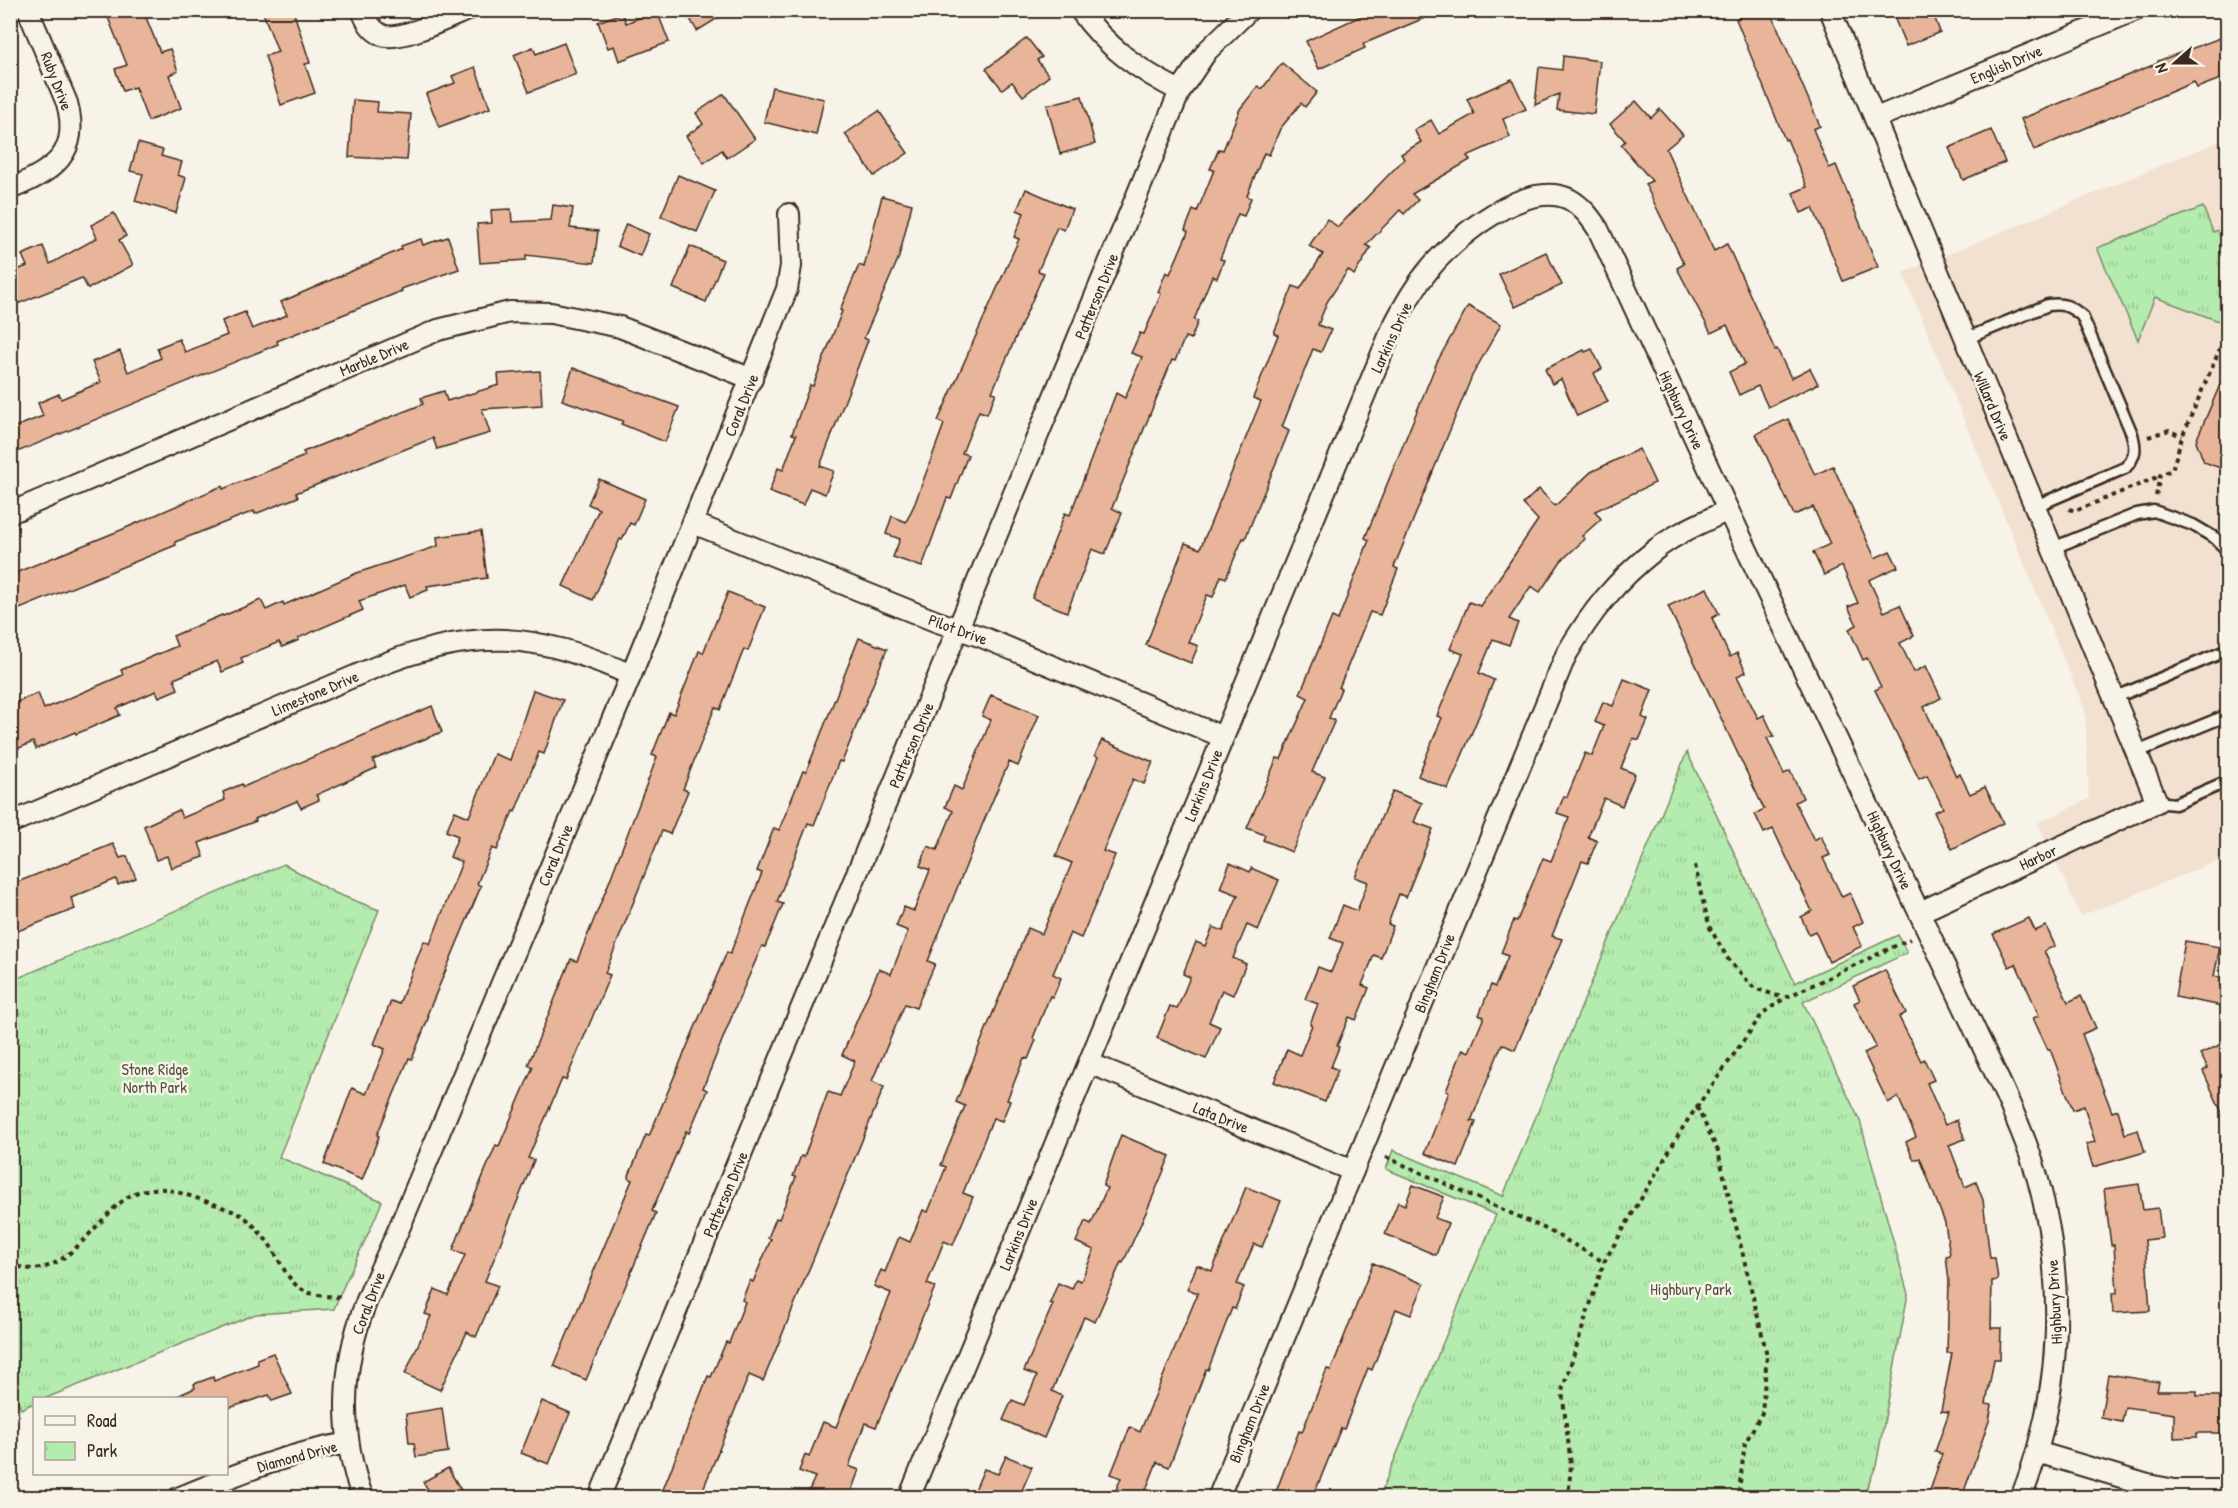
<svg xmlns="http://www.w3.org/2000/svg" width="2238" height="1508" font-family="'Patrick Hand',sans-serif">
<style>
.built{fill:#f2e0d1}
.park{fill:url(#park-tufts);stroke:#788b66;stroke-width:1.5}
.building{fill:#e8b59a;stroke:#3b2a1e;stroke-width:1.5}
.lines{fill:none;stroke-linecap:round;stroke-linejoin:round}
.service-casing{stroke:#3b2a1e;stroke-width:15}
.minor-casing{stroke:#3b2a1e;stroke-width:24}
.path{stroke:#3b2a1e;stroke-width:4;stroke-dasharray:4.5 4.5;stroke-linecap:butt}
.service{stroke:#f7f3e8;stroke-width:10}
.minor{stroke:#f7f3e8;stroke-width:20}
.labels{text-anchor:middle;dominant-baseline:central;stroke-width:5;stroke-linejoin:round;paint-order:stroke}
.street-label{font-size:16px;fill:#3b2a1e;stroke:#f7f3e8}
.park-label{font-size:16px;fill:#53513b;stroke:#f7f3e8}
</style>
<defs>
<pattern id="park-tufts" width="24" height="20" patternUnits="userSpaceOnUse" patternTransform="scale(1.5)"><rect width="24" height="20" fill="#b4ecaf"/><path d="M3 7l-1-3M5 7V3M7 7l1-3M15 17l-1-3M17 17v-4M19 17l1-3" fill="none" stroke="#9ccb96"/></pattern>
</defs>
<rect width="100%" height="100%" fill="#f7f3e8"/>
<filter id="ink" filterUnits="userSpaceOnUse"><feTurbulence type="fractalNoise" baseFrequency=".0167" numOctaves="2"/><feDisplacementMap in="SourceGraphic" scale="12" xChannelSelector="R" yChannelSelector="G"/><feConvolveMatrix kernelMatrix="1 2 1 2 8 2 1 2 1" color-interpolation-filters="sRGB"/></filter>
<g filter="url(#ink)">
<path class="built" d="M2227,138v719l-146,59 -43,-93 51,-24 -4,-89 -182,-437z"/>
<g class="park">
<path d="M2203,207l10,25 14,-5 1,88 -4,8 -69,-26 -17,43 -41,-92z"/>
<path d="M1687,752l108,231 103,-48 9,18 -104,49 57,119 48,173 -32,172 -13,31h-484l117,-282 -110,-46 7,-19 110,46z"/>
<path d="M284,864l51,29 44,17 -100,247 103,44c-14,37 -34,72 -48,108l-78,5 -210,84h-12v5l-13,6 -11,-25 1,-403z"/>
</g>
<g class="building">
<path d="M105,10h38l17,42 10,-3 8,22 -9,4 12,33 -33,13 -13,-34 -12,4 -8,-22 12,-4z"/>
<path d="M262,10h31l17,53 -5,1 10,29 -34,12 -16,-49 13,-4z"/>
<path d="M685,10h46l-34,21z"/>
<path d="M1374,10l67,1 -78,33 2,4 -46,21 -13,-28z"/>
<path d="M1757,10h13l50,116 -7,3 16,39 7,-3 42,102 -35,14 -30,-73 -12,5 -8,-20 14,-6 -20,-48 -2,1 -49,-121z"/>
<path d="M1891,10h41l8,22 -34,14z"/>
<path d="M657,11l12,31 -50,19 -5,-15 -6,2 -10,-26 24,-9 4,10z"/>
<path d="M2228,35v41l-31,12 -3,-6 -160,68 -13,-31 137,-56v-2z"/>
<path d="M1027,38l15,19 -5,3 12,16 -26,20 -11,-14 -10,7 -16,-20z"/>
<path d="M564,43l12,31 -47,18 -15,-37 19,-8 3,7z"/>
<path d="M1563,56l37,5 -6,53 -37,-4 2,-16 -24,11 4,-38 23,3z"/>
<path d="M1282,63l35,29 -12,15 -4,-4 -21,26 -11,26 -5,-2 -17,43 4,2 -7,18 -6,-2 -18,45 4,1 -7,18 -5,-2 -18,44 4,1 -7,18 -6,-2 -10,24 -3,-1 -60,148 10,5 -17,41 -13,-5 -25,63 -35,-14 33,-85 5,2 46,-122 9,5 17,-41 -11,-4 9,-20 4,1 17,-40 -3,-2 8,-20 4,2 18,-42 -3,-2 8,-20 4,2 17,-42 -4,-1 9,-20 4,1 17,-41 18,-23 4,3z"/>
<path d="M475,67l15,41 -51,19 -13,-33 29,-11 -3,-7z"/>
<path d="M1512,79l14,30 -23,10 7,18 -43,19 3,4 -58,34 6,6 -14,14 -4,-4 -34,35 5,3 -17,27 -6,-5 -21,32 -9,23 13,5 -10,22 -8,-3 -31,78 7,4 -44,108 -2,-1 -17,40 -5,-2 -8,21 -6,-2 -19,47 10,4 -7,17 -45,-18 39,-102 15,6 61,-148 -8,-3 25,-63 -4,-2 19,-47 7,3 23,-35 -14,-8 18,-27 11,8 66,-68 -3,-5 20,-12 -7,-12 17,-10 8,14 35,-20 -7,-15z"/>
<path d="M772,87l52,12 -8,36 -52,-13z"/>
<path d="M724,94l31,45 -28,19 -5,-8 -18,13 -18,-27 17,-12 -7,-11z"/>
<path d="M1082,96l13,48 -35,10 -13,-49z"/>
<path d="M353,100l25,2 -1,10 34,2 -4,46 -58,-3z"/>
<path d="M1636,101l15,17 9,-9 23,26 -17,14 48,102 13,-7 48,106 2,-1 14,29 19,-10 8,16 -50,23 -10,-21 -19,9 -10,-23 16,-8 -18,-39 -16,8 -34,-65 7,-4 -39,-80 7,-3 -31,-36 4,-4 -15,-17z"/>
<path d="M879,111l29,42 -34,23 -29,-42z"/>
<path d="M1991,130l14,32 -42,18 -14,-32z"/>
<path d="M138,143l25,7 -2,6 21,6 -4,13 8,3 -10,35 -41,-12 8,-27 -13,-3z"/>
<path d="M678,175l37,16 -18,41 -36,-16z"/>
<path d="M1026,189l46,20 -8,21 -7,-3 -19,44 6,2 -52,119 4,1 -9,21 -8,-3 -17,42 6,2 -17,44 -4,-1 -25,69 -29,-10 7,-18 -14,-5 6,-18 14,6 9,-19 29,-79 -6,-3 81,-182 -5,-2 10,-24 -7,-3z"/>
<path d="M882,196l30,8 -13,53 -35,81 4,2 -48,126 14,5 -9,23 -15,-6 -7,17 -34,-13 9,-24 5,2 13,-35 -4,-1 18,-49 3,1 29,-75 -2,-1 19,-45 5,2z"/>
<path d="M553,205l20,3 -3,20 28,3 -4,32 -68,-8v5l-46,3 -3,-39 15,-1 -1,-13 20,-1 1,13 39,-2z"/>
<path d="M114,213l12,23 -7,4 14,25 -45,24 -6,-11 -72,29v-34l17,-7 -5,-11 21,-9 7,18 47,-26 -6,-13z"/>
<path d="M626,224l23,10 -9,22 -23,-10z"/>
<path d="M448,237l11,32 -58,20 1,2 -125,50 1,3 -268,111v-26l33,-13 -5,-13 21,-9 2,5 40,-17 -9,-20 28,-11 8,21 33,-14 -4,-10 22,-9 6,13 42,-17 -5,-14 23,-9 7,17 35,-14 -6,-13 121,-53 -1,-3 20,-7 2,6z"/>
<path d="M690,246l33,14 -17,42 -33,-14z"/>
<path d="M1546,252l16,33 -47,22 -16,-33z"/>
<path d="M1468,306l33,18 -29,52 -78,191 4,2 -18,46 -10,-3 -31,76 2,1 -12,29 6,2 -23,52 13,5 -33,75 -29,-12 2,-5 -18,-7 30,-70 4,1 27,-61 -8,-4 32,-77 6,3 31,-80 -4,-2 72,-176z"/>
<path d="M1592,349l10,20 -8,4 14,29 -31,14 -16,-37 -9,5 -7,-15 39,-19 1,2z"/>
<path d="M2228,366v105l-24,-9 -8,-21z"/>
<path d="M573,368l106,39 -14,35 -44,-18 2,-3 -61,-21z"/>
<path d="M540,371l2,34 -60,4 8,24 -53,16 -4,-11 -137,55 2,4 -43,17 -1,-3 -79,31 1,3 -166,68v-38l111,-45 101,-44 1,3 82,-33 -2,-4 120,-48 -2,-6 23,-7 3,10 52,-16 -1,-11z"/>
<path d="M1788,419l27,56 18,-9 42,92 15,-7 8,16 -29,13 15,32 16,-7 14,31 -14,7 14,29 12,-6 15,32 -17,9 32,69 4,-2 10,20 15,-7 18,36 -51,26 -18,-37 9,-4 -16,-33 -8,4 -44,-89 6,-3 -14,-29 -4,2 -14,-31 8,-4 -9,-18 10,-4 -16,-37 -18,9 -11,-23 17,-8 -17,-37 -19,8 -38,-81z"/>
<path d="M1639,449l16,34 -60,28 6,8 -19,17 3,3 -24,22 -21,31 -9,-6 -22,33 9,4 -9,22 -16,-6 -14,34 15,7 -46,109 -30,-13 24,-58 -5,-2 26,-62 -13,-5 19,-47 11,4 58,-86 -15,-16 16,-15 16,17 36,-34z"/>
<path d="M599,479l46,20 -11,26 -4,-2 -8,17 -2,-1 -27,61 -30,-14 36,-77 -11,-5z"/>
<path d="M481,531l6,47 -60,8 1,4 -18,7 -5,-12 -46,16 4,9 -65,28 1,2 -17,7 -3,-5 -38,16 2,5 -21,9 -5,-11 -43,18 4,10 -19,8 -3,-6 -39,17 3,7 -44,19 -1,-2 -39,17 -3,-7 -23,10v-47l28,-12 6,16 79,-34 -2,-5 56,-24 -4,-10 49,-21 1,1 38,-16 5,10 17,-8 1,3 73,-32 81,-27 -1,-9z"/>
<path d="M1707,588l12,26 -7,4 18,39 7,-4 9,19 -9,4 21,42 6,-3 10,21 -7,2 17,36 6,-3 13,27 -8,4 19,38 7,-4 9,19 -7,3 19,39 8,-4 13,29 -10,5 9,19 -33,16 -14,-31 -6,3 -8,-17 11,-6 -39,-82 -9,4 -9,-19 9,-5 -96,-203z"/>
<path d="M728,592l37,15 -17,44 -4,-2 -24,61 -5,-3 -32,82 5,2 -18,43 -8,-3 -57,142 5,2 -18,43 -26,62 -4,-1 -34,79 6,2 -49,121 13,5 -22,51 -9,-5 -27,58 -35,-16 26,-58 -6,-2 10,-25 13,6 17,-40 -12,-5 17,-43 26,-62 3,1 34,-79 -5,-2 43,-106 6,2 31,-76 49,-128 -5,-2 17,-43 5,2 25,-63 4,2z"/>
<path d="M859,638l28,11 -45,113 -3,-1 -25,64 -6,-2 -31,79 6,2 -18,43 -3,-1 -26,60 -33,82 4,2 -18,43 -3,-2 -34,80 4,2 -70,167 -32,-14 78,-186 -4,-2 18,-43 3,1 78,-184 3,2 32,-81 -5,-2 17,-43 5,2 24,-59 3,1z"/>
<path d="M1624,679l28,11 -10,27 6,3 -9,20 -6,-2 -12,30 14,6 -13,32 -18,-8 -16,39 9,4 -9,22 -6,-2 -30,75 10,3 -47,111 -13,-6 -31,77 5,1 -18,45 -33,-14 24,-61 -3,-1 17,-42 6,3 15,-35 -5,-2 12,-30 4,2 13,-31 -7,-3 13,-33 3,1 26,-63 8,3 18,-44 -12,-4 7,-17 3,1 18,-44 7,3 12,-30 -9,-4 8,-20 10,4z"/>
<path d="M533,690l30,10 -19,54 -5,-2 -24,60 -2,-1 -16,39 -5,-2 -15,36 4,2 -54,129 2,1 -17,43 -3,-1 -32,77 2,1 -17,44 -38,-16 28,-76 14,6 19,-45 -11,-5 17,-43 8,3 25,-63 6,3 32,-82 -12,-5 8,-21 -12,-5 9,-20 14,6 25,-63 16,6z"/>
<path d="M991,695l48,20 -21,51 -9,-4 -26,61 -55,138 7,3 -19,44 -11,-4 -33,77 12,6 -121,294 -14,-6 -49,122h-40l48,-121 3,1 15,-35 3,1 16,-41 -3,-2 8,-20 3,2 18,-43 -3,-1 8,-20 3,1 17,-42 -3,-1 8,-20 3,1 24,-65 12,4 15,-35 -13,-6 37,-86 12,5 17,-43 -12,-5 8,-19 10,4 16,-41 -10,-4 8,-20 9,4 16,-39 -8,-4 9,-21 8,4 29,-70 -9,-4z"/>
<path d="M432,706l10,26 -69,28 3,8 -60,27 3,5 -18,8 -4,-7 -42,18 1,2 -57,22 5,14 -33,11 -4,-12 -11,4 -12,-34 35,-16 3,8 43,-18 -2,-8 19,-8 1,3z"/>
<path d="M1102,740l51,22 -9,22 -11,-5 -30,72 12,4 -14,36 -20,47 -11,-5 -17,41 8,4 -8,19 -3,-1 -17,42 3,2 -8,19 -4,-1 -17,42 3,1 -8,20 -9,-3 -30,75 10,4 -20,48 -9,-4 -17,43 8,3 -59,140 -11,-4 -16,43 10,4 -10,27h-43l9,-20 -16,-6 6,-16 4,2 14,-35 13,5 55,-134 -17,-7 7,-16 4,2 14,-35 11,5 13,-32 5,2 18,-45 -5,-2 24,-59 -9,-4 72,-174 14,6 30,-71 -16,-7 42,-99 -3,-2z"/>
<path d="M1393,791l29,12 -8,19 19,7 -27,68 -7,-3 -11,30 5,2 -12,32 -7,-3 -12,30 7,3 -13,32 -7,-3 -12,29 2,1 -8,20 7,3 -13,32 -51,-20 13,-33 13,6 12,-30 -2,-1 8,-20 -13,-5 13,-32 13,5 12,-29 -13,-5 13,-33 14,6 11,-29 -13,-5z"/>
<path d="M113,844l7,14 7,-2 9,22 -18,7 -2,-6 -45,19 4,11 -65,25v-49z"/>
<path d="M1230,863l20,9 1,-4 28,12 -21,50 -11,-5 -14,33 13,6 -13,31 -11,-5 -13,32 11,5 -14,32 -49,-21 13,-32 7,3 13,-32 -7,-3 13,-32 9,4 8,-19 10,4 15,-36 -18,-7z"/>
<path d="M2029,918l6,13 11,-5 9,20 -11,5 24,51 13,-6 15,32 -14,6 30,78 6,-2 7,24 13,-4 7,22 -52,15 -7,-23 9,-2 -11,-36 -11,4 -23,-61 -2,1 -15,-32 6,-2 -9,-21 -14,-31 -7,3 -16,-33z"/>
<path d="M2185,941l35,6 -6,29 14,3v28l-53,-10z"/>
<path d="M1885,970l21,43 -7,4 22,44 3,-2 10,21 -7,3 18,42 12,-5 8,19 -16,6 16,42 11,-5 7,18 7,58h5l3,22 -6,1 -1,47h10l-1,31h-6l-8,45 6,1 -3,16 -27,76h-34l14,-43 -7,-2 14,-40 -8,-1 11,-58h-5l2,-72 -3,-25 4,-1 -5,-32 -25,-65 -6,2 -8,-18 10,-5 -18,-40 -10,6 -24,-50 12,-6 -22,-44 6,-3 -7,-14z"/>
<path d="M2228,1041v85l-25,-55 5,-3 -8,-14z"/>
<path d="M1121,1135l49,21 -22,52 -25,55 -2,-1 -26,60 -11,-5 -32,74 10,5 -18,42 -41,-18 9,-20 12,5 13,-29 -13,-5 29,-67 -3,-1 8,-20 14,6 4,-10 5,2 13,-31 -18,-8 9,-21 6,3 16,-36 -4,-2z"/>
<path d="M2139,1184l4,26 15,-2 4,30 -17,2 5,71 -37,2 -1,-20h5l-3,-48h-3l-7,-56z"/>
<path d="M1413,1185l31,12 -9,21 13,5 -12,32 -51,-21 13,-32 7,3z"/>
<path d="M1246,1187l35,14 -19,46 -8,-3 -17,40 7,3 -9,22 -3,-1 -24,62 -2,-1 -37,98 -12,-5 -14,35h-30l8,-19 -10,-4 19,-47 10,5 58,-139 -11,-4 10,-24 15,6z"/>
<path d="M1373,1263l51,21 -13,31 -15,-6 -24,61 -4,-2 -24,61 -3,-1 -28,69h-39l25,-66 3,1 25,-63 4,1z"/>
<path d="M273,1353l19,41 -20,7 -3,-6 -43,14v-11h-53l22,-10 -1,-4 19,-7 1,4 44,-17 -1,-5z"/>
<path d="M2108,1374l51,8 -2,9h40v5h26v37h-26v4l-23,1v-24l-49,-7 -3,15 -21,-4z"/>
<path d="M542,1401l28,12 -21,51 -28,-11z"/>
<path d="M442,1408l6,44 -32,5 -2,-14h-5l-3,-29z"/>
<path d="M1006,1456l26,11 -13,30h-27l-17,-7 9,-21 14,5z"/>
<path d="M448,1468l17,29h-32l-10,-15z"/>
</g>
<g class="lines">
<g class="service-casing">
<g id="service">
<path d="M1965,339l83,-34c16,-2 22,1 34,11l50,118c4,15 4,22 -7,34l-89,38"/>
<path d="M2053,548l84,-34 17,-3 39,14 22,13 13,13"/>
<path d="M2114,698l114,-48"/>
<path d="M2137,752l91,-37"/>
<path d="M2157,802l18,2 53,-23"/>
</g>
</g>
<g class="minor-casing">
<g id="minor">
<path d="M362,10c4,11 9,20 20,25 18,7 66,-17 85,-25"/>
<path d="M1080,10c26,37 60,61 100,81"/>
<path d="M1830,10l327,792 -237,110"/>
<path d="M1876,118l260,-108"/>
<path d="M10,189c43,-18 71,-35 57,-86l-37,-88"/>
<path d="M10,513l428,-183 72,-18 41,1 69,14 132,52"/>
<path d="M693,523l242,98 47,16 241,100"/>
<path d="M10,823l366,-156c97,-40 160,-35 255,8"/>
<path d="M1089,1063l264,108"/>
<path d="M2037,1452l111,33 27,5h53"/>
<path d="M178,1498c56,-23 110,-45 170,-55"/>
<path d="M363,1498c-24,-63 -22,-130 2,-193 10,-26 24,-53 35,-79l231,-551 156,-386 4,-23 -2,-52"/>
<path d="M599,1498l581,-1407 27,-40 42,-41"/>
<path d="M909,1498l483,-1169c11,-22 23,-43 39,-62 26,-31 95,-88 138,-68 13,7 21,18 29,30l130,281 274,577c13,29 26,58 35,89 30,107 25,218 -16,322"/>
<path d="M1218,1498l348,-843c25,-43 50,-74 89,-105 21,-17 49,-28 73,-40"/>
</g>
</g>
<g class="path">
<path d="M2148,437l21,-7 13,7"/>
<path d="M2156,496l4,-21 12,-5 10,-33 46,-107"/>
<path d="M2069,509l6,2 85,-35"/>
<path d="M1695,865l6,29 9,34 18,31 26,29 30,10"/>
<path d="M1697,1107l21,44 49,204 -5,58 -17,30 -7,55"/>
<path d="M1386,1157l162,73 56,32"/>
<path d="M10,1263c54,27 84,-48 123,-69 8,-4 21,-6 31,-5 11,1 66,20 77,26 9,5 19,18 26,26 10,13 18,35 30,45 11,10 30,10 44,11"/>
<path d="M1568,1498l3,-33 -9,-74 42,-129 81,-138 78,-111 22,-15 125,-59"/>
</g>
<use href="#service" class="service"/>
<use href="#minor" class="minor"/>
</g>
</g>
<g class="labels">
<g class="street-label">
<text transform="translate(2006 64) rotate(-23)">English Drive</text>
<text transform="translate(57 81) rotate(69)">Ruby Drive</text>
<text transform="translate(1096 296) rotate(-68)">Patterson Drive</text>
<text transform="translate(1391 337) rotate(-65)">Larkins Drive</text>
<text transform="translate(374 357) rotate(-23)">Marble Drive</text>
<text transform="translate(741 405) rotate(-68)">Coral Drive</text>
<text transform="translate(1993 406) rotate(67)">Willard Drive</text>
<text transform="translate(1682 410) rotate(65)">Highbury Drive</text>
<text transform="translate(958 629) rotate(20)">Pilot Drive</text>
<text transform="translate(315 693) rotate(-23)">Limestone Drive</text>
<text transform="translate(911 745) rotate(-67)">Patterson Drive</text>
<text transform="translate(1203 785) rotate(-68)">Larkins Drive</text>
<text transform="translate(1890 850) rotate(65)">Highbury Drive</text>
<text transform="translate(555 855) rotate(-67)">Coral Drive</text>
<text transform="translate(2038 857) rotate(-25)">Harbor</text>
<text transform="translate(1434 973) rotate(-68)">Bingham Drive</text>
<text transform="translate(1221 1117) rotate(22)">Lata Drive</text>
<text transform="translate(725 1194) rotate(-67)">Patterson Drive</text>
<text transform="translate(1018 1234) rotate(-68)">Larkins Drive</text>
<text transform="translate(2054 1302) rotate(-93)">Highbury Drive</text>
<text transform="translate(368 1303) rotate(-69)">Coral Drive</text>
<text transform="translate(1249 1423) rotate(-68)">Bingham Drive</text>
<text transform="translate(297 1456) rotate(-15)">Diamond Drive</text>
</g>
<g class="park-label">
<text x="155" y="1069">Stone Ridge<tspan x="155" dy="18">North Park</tspan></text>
<text x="1691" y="1289">Highbury Park</text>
</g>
</g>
<rect width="2238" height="1508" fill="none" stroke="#f7f3e8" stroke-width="36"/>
<rect x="18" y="18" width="2202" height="1472" fill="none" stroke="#3b2a1e" stroke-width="2" filter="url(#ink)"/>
<rect x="33" y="1397" width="195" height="78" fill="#f7f3e8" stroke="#aca397" stroke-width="1.5"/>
<rect x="45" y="1416" width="30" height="9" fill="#f7f3e8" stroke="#aca397" stroke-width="1.5"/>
<text x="87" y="1427" font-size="18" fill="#3b2a1e">Road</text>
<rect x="45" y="1442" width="30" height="18" fill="url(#park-tufts)" stroke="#aca397" stroke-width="1.5"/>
<text x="87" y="1457" font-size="18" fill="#3b2a1e">Park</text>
<g transform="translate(2175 63) rotate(249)" stroke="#f7f3e8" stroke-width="4.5" paint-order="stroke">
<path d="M0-4.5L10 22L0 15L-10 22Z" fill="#3b2a1e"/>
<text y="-9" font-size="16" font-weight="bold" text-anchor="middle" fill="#3b2a1e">N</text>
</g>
</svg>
